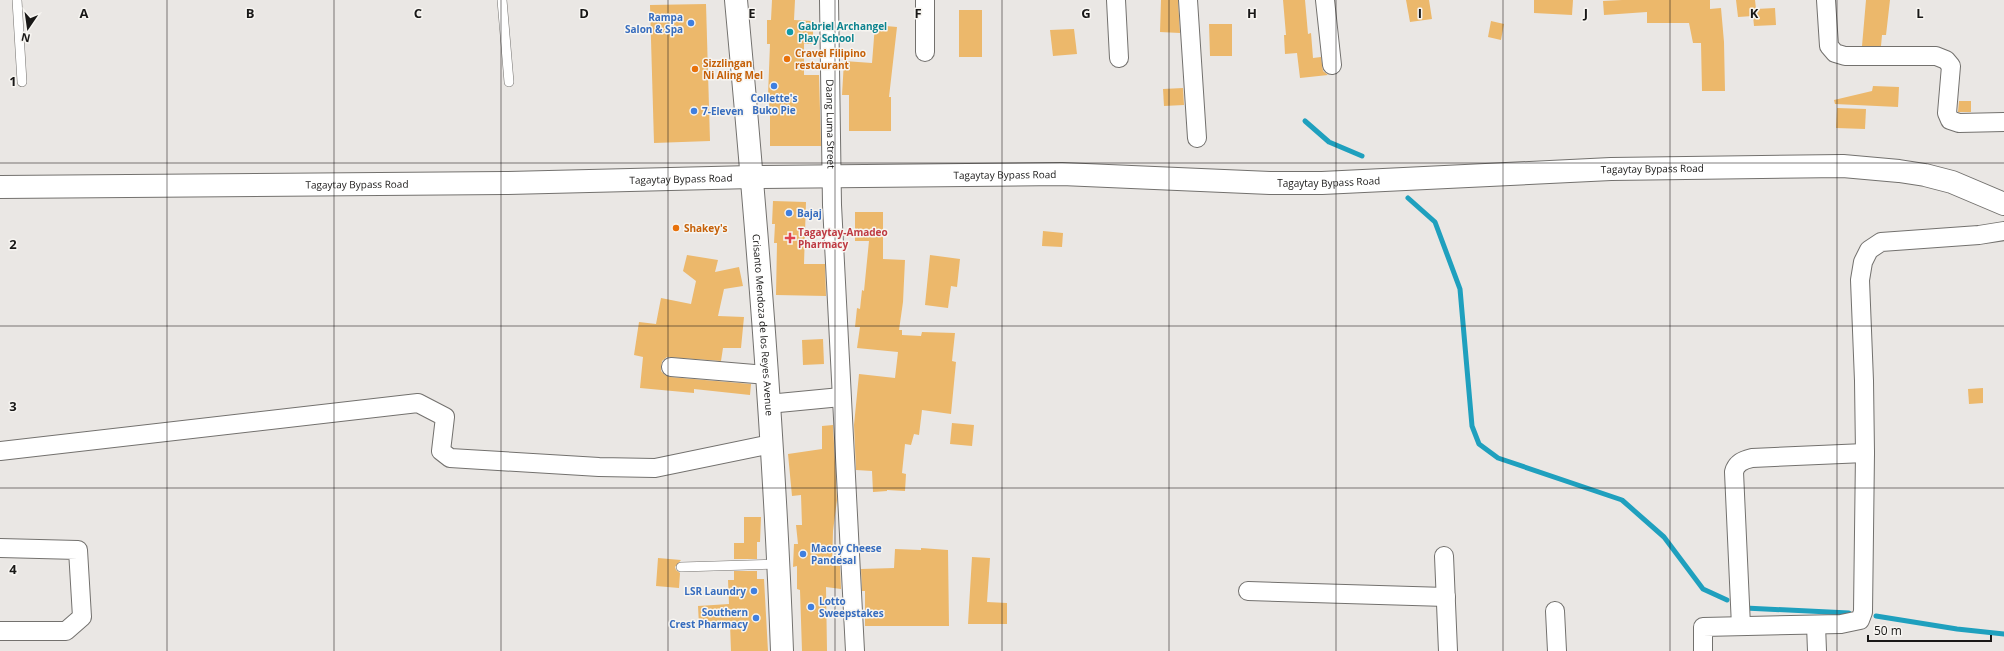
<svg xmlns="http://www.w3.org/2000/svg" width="2004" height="651" font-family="'Open Sans',sans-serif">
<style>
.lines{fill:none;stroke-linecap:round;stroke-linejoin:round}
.stream{stroke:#1fa0be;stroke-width:5}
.building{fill:#ecb86b}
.lane-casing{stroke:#73716e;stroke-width:10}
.street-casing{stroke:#73716e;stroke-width:20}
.secondary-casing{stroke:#73716e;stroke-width:24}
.primary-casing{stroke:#73716e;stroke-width:24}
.lane{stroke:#fff;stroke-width:9}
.street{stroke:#fff;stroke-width:18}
.secondary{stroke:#fff;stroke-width:22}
.primary{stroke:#fff;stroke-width:22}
.grid{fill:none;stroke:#191817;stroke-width:1;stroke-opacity:0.55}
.shop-dot{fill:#3f7fe0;stroke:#f7f5f1;stroke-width:1.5}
.culture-dot{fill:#0f9aa8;stroke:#f7f5f1;stroke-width:1.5}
.food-dot{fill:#e8710a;stroke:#f7f5f1;stroke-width:1.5}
.health-dot{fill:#e0444e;stroke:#f7f5f1;stroke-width:1.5}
.labels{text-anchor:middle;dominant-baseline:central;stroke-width:3;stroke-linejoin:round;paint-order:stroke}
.shop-label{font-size:10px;font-weight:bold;fill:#366cbe;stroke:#f7f5f1;text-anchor:start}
.culture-label{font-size:10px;font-weight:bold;fill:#0d838f;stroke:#f7f5f1;text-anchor:start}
.food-label{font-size:10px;font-weight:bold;fill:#c56008;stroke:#f7f5f1;text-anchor:start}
.street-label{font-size:10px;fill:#191817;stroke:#f7f5f1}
.health-label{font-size:10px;font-weight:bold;fill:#be3a42;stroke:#f7f5f1;text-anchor:start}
.grid-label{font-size:13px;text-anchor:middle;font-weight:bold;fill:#191817;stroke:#f7f5f1;stroke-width:3;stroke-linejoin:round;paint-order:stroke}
</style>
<rect width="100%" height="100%" fill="#eae7e4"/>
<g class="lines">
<g class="stream">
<path d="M1305,121l24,21 33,14"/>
<path d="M1408,198l27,24 25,67 12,137 7,18 19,14 124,42 42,37 39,52 24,11"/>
<path d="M1745,608l104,5"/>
<path d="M1876,616l81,13 47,5"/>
</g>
</g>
<g class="building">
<path d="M772,0h23l-1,20 19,1v23h-9v31h15l2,71h-51v-35l-2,-15 2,-52h-3v-24h4z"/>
<path d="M1161,0h17l2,33 -20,-1z"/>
<path d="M1283,0h22l3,34 3,-1 2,25 8,-1 2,14 5,4 -28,3 -3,-25 -12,1 -1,-19h2z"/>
<path d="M1406,0h23l3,19 -22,3z"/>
<path d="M1534,0h39l-1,15 -38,-2z"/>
<path d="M1622,0h88v9l11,-1 3,34 1,49h-23l-1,-48h-8l-4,-20h-42v-11l-43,3 -1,-14z"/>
<path d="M1736,0h19l1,9 19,-1 1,17 -22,1 -1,-10 -15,1z"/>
<path d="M1866,0h24l-4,35h-4l-1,11h-19z"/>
<path d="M706,4l4,137 -56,2 -4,-138z"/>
<rect x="959" y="10" width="23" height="47"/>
<path d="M1491,21l13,3 -3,16 -13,-3z"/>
<path d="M1209,24h23v32h-22z"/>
<path d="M875,25l22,2 -8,70h2v34h-42v-36h-7l2,-34 28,2z"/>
<path d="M1074,29l3,25 -24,2 -3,-26z"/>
<path d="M1873,86l26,1 -1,20 -63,-3 -1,-4 38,-9z"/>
<path d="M1183,88l1,17 -20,1 -1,-17z"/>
<path d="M1959,101h12v11h-13z"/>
<path d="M1837,108l29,1 -1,20 -29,-1z"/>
<path d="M773,201l33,1 -2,62h21l1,32 -50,-1 1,-52h-3l1,-19h-3z"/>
<path d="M855,212h28v47l22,1 -2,42 -4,28h3v5l19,1 1,-4 33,1 -3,28 4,1 -5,52 -29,-4 -3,25 -5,-1 -3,11 -6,-1 -3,29 4,1 -1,17 -18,-1v1l-14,1 -1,-21 -16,-1 -2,-45 5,-51 36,4 3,-26 -41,-4 3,-21h-5l2,-19 3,1 2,-19 2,1 5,-50h-14z"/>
<path d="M1043,231l20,2 -1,14 -20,-1z"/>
<path d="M687,255l31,5 -3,12 24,-5 4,19 -19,3 -6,27 26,1 -3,31h-18l-2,13 -54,-4 -5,4 -1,10 4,4 5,2 81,7 -1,11 -56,-6v4l-54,-5 3,-31 -9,-2 5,-33 17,2 5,-26 30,6 5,-23 -13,-10z"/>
<path d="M930,255l30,4 -3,28 -6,-1 -3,22 -23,-3z"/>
<path d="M823,339l1,25 -21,1 -1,-25z"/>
<path d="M1983,388v15l-14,1 -1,-15z"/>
<path d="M952,423l22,2 -2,21 -22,-2z"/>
<path d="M833,425l4,75 -4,31 -1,35h8l1,23 -15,-2 1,64h-25l-2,-61 -3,-1v-23l-4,1 1,-23h4l-2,-19h6l-1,-30 -9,1 -4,-42 34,-5v-23z"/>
<path d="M744,517h17l-1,25h-3v17h-23v-16h10z"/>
<path d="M921,548l27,2 1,76h-84v-35h-3l-1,-22 33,-1 1,-19 26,1z"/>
<path d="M972,557l18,1 -3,44 20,1v21h-39z"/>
<path d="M658,558l23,2 -6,7 1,3 4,3 -1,15 -23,-2z"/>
<path d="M734,571h23v8h7l4,72h-37l-1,-27 -31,1 -1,-19 31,-2 -1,-24h6z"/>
</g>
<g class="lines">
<g class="lane-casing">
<g id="lane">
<path d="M17,0l5,82"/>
<path d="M502,0l7,82"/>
<path d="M681,567l98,-3"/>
</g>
</g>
<g class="street-casing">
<g id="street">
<path id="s1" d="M829,0l3,205 23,446"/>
<path d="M925,0v52"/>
<path d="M1116,0l3,58"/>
<path d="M1188,0l9,138"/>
<path d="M1325,0l7,65"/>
<path d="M1826,0l3,46 6,7 10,3h91l10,4 5,6 -4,47 3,7 9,3 45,-1"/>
<path d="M671,367l95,8"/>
<path d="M768,404l73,-7"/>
<path d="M0,451l418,-48 27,14 -4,34 9,7 149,9 56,1 116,-24"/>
<path d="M0,548l78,2 4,67 -16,14h-66"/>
<path d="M1444,556l4,95"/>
<path d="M1248,591l198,6"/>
<path d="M1555,611l2,40"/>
<path d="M1816,625l1,26"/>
<path d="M1741,626l-7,-154c2,-9 9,-12 18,-14l113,-5"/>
<path d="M1703,651v-24l138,-3 19,-4 3,-8 2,-159 -1,-72 -4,-101 3,-18 6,-12 12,-8 98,-7 25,-4"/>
</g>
</g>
<g class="secondary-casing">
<g id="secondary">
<path id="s2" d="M736,0c20,217 38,434 46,651"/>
</g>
</g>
<g class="primary-casing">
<g id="primary">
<path id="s3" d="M0,187l505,-4 247,-6 310,-3 208,9h52l289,-14 232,-3 56,5 26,4 27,7 52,22"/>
</g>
</g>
<use href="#lane" class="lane"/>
<use href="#street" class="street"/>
<use href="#secondary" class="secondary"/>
<use href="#primary" class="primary"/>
</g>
<path class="grid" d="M167,0v651M334,0v651M501,0v651M668,0v651M835,0v651M1002,0v651M1169,0v651M1336,0v651M1503,0v651M1670,0v651M1837,0v651M0,163h2004M0,326h2004M0,488h2004"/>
<g class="shop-dot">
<circle cx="691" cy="23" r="4"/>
<circle cx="774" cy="86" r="4"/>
<circle cx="694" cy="111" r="4"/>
<circle cx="789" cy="213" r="4"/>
<circle cx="803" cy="554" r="4"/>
<circle cx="754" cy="591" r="4"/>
<circle cx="811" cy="607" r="4"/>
<circle cx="756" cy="618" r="4"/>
</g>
<circle class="culture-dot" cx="790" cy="32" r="4"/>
<g class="food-dot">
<circle cx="787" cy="59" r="4"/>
<circle cx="695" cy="69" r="4"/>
<circle cx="676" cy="228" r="4"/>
</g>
<path class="health-dot" d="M788 232h4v4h4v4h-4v4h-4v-4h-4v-4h4z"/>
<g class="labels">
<g class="shop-label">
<text x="683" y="17" text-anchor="end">Rampa<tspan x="683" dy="12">Salon &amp; Spa</tspan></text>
<text x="774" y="98" text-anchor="middle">Collette's<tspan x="774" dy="12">Buko Pie</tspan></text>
<text x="702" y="111">7-Eleven</text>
<text x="797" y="213">Bajaj</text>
<text x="811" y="548">Macoy Cheese<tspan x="811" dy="12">Pandesal</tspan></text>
<text x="746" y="591" text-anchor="end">LSR Laundry</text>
<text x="819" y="601">Lotto<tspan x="819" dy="12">Sweepstakes</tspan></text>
<text x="748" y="612" text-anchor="end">Southern<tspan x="748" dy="12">Crest Pharmacy</tspan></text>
</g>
<g class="culture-label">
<text x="798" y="26">Gabriel Archangel<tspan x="798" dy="12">Play School</tspan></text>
</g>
<g class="food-label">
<text x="795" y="53">Cravel Filipino<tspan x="795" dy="12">restaurant</tspan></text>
<text x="703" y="63">Sizzlingan<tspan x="703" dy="12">Ni Aling Mel</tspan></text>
<text x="684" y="228">Shakey's</text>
</g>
<g class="street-label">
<text stroke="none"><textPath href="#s1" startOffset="124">Daang Luma Street</textPath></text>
<text stroke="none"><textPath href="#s3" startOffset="1653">Tagaytay Bypass Road</textPath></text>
<text stroke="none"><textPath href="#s3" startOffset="1005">Tagaytay Bypass Road</textPath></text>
<text stroke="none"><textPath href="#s3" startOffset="681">Tagaytay Bypass Road</textPath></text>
<text stroke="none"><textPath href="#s3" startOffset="1329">Tagaytay Bypass Road</textPath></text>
<text stroke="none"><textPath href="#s3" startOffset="357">Tagaytay Bypass Road</textPath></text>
<text stroke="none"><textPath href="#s2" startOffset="326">Crisanto Mendoza de los Reyes Avenue</textPath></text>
</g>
<g class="health-label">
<text x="798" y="232">Tagaytay-Amadeo<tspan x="798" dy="12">Pharmacy</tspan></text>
</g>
</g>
<g class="grid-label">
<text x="84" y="18">A</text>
<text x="250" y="18">B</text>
<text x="418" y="18">C</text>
<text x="584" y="18">D</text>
<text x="752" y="18">E</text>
<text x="918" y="18">F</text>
<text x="1086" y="18">G</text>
<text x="1252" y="18">H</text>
<text x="1420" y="18">I</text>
<text x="1586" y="18">J</text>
<text x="1754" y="18">K</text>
<text x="1920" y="18">L</text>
<text x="13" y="86">1</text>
<text x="13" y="249">2</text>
<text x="13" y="411">3</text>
<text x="13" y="574">4</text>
</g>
<g transform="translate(28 28) rotate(193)" stroke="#f7f5f1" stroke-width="3" paint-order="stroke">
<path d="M0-3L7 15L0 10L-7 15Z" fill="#191817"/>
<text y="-6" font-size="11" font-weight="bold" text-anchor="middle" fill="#191817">N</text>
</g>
<path d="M1868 635v6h123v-6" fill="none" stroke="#191817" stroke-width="2"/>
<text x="1874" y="635" font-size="12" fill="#191817" stroke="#f7f5f1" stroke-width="3" paint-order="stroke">50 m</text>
</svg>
